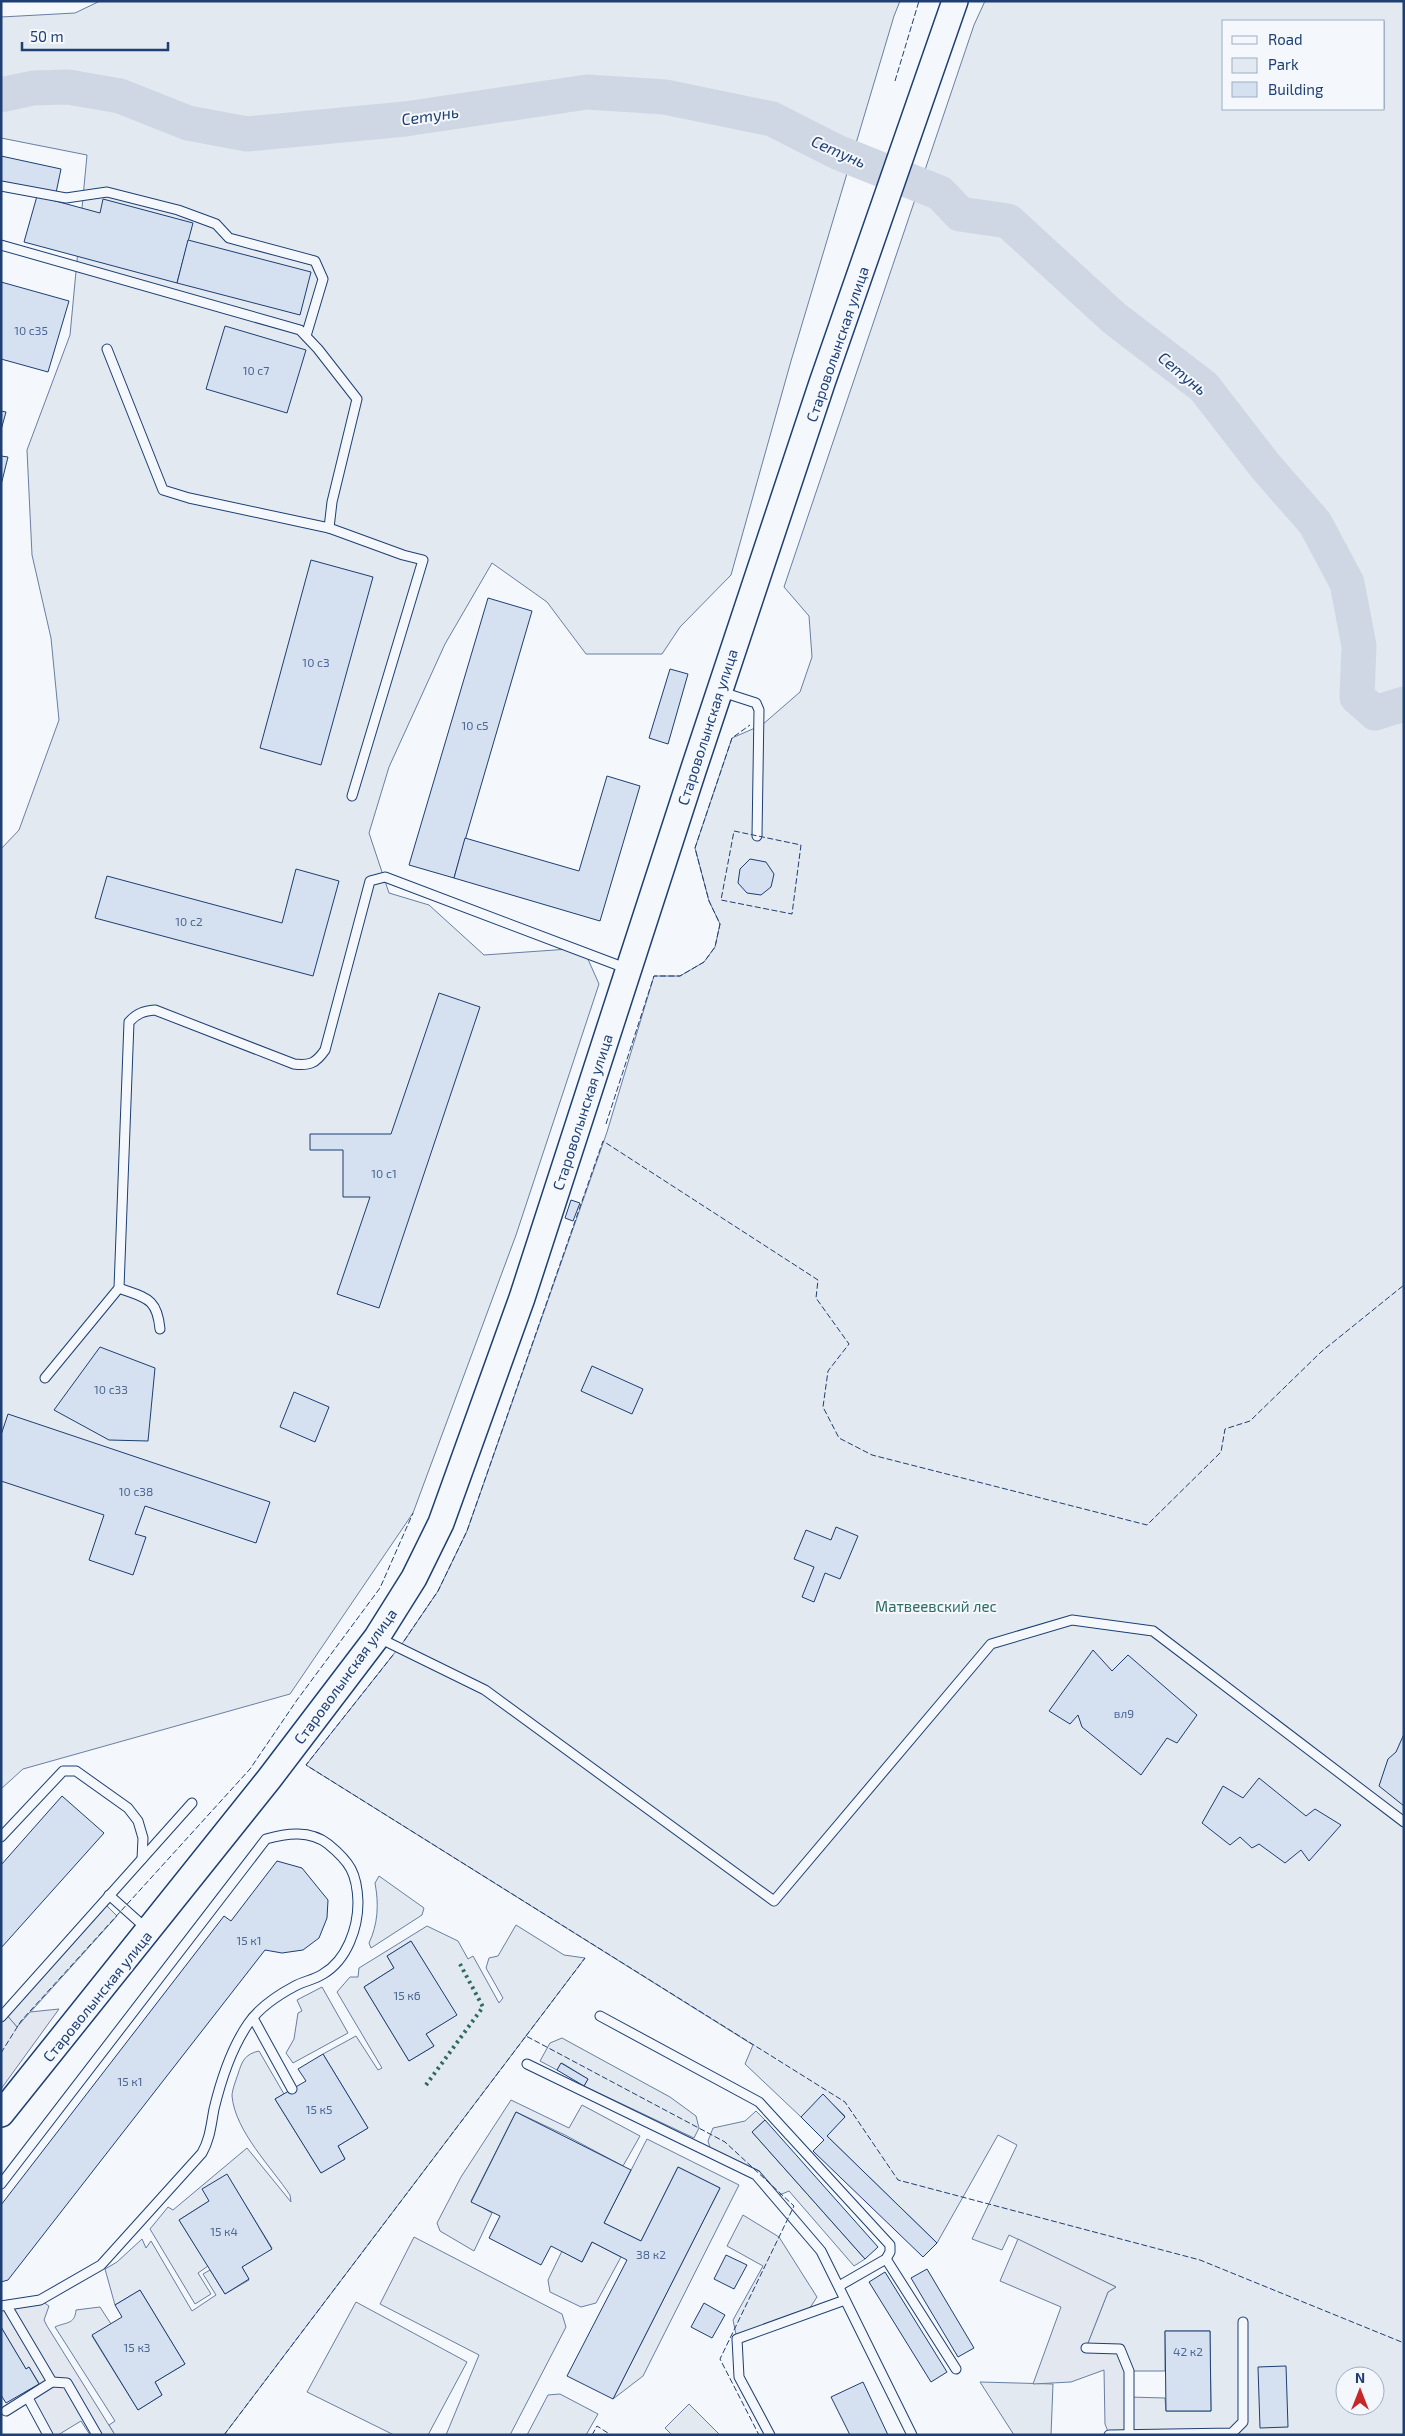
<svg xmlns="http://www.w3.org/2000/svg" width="1405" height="2436" font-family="'Exo 2',sans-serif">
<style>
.green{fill:#e3e9f0;stroke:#687fa3;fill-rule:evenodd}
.parking{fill:#e3e8f0;stroke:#687fa3}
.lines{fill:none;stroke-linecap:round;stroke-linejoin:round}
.river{stroke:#cfd7e4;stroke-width:35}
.building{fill:#d5e0f0;stroke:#1d3f73}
.lane-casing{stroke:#1d3f73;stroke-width:11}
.secondary-casing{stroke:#1d3f73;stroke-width:28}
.lane{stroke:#f4f7fb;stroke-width:9}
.secondary{stroke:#f4f7fb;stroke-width:25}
.hedge{stroke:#2c6c60;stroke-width:4;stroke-dasharray:2.5 4;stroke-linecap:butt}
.fence{stroke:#1d3f73;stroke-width:1;stroke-dasharray:6 2.5;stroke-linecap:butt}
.labels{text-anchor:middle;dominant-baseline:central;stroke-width:4;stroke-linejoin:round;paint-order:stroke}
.number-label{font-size:12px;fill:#4b6792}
.street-label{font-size:15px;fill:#1d3f73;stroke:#f4f7fb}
.park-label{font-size:15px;fill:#2c6c60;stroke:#f4f7fb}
.water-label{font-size:16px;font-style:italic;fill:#1d3f73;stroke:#f4f7fb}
</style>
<rect width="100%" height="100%" fill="#f4f7fb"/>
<g class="green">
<path d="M100,1h800l-6,15 -103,345 -60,214 -51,52 -18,27h-76l-39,-52 -55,-39 -47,81 -56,123 -20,66 20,60 40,12 55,50 99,-7 16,36 -83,251 -103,278 -123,181 -267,75 -22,20v-940l18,-19 40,-110 -8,-82 -19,-83 -5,-105 43,-115 17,-180 -86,-17v-121l74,-4z"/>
<path d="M985,1h419v2434l-275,-1v-37l36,1 1,13h45l-1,-80h-45v40h-36l-43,-23 22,-56 8,-5 -107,-52 -7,15 -30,-11 45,-94 -19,-10 -61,108 -110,-107 18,-20 -22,-21 -22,22 -56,-53 8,-19 -447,-280 98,-124 34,-50 29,-60 140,-399 47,-156h26l24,-14 11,-15 5,-23 -11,-23 -14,-53 37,-110 30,-13 38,-33 12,-35 -3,-41 -25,-29 190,-562zM1224,21h160v88h-160zM1345,2376h30v30h-30z"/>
<path d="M379,1876l45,32 -2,7 -51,33 -2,-5c9,-19 10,-39 6,-60z"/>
<path d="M103,1902l14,14 -100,111 -12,-14z"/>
<path d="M516,1925l48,30 21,3 -361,477h-109l-6,-10 6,-4 -60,-94c10,-5 20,-2 21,-17l24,-3 11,17 -19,12 46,74 24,-15 -7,-13 30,-18 -45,-74 -25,15 -10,-36 12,-7 25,-23 4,9 5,-7 41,70 24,-16 -13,-21 7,-4 15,24 24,-14 -7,-13 30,-19 -45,-73 -18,26 -30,19 29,46 -10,7 13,21 -16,10 -45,-75 18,-22 5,3 74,-62 44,54 -1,-7c-18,-27 -55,-64 -58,-99 0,-6 4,-16 6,-22 4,-13 7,-20 21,-23l25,43 -9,5 46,74 24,-14 -7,-13 30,-18 -45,-74 33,-18 22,34 4,-2 -45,-76 13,-15h8l1,-9 68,-42 31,15 10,18 5,-3 26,47 4,-5 -17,-30 3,-10 9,-2zM411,1941l45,74 -30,19 8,12 -25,15 -45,-74 30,-19 -7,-12z"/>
<path d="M322,1987l26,46 -55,30 -7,-10 8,-14 4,-26 4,-2 -5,-11z"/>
<path d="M562,2038l108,59 26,19 3,12 -5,10 -110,-52 4,-7 -26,-16 -5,7 -17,-9 10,-18z"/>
<path d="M511,2100l58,28 13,-23 58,31 -17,30 -58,-31 -49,-23 -45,89 21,12 -18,38 -34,-20 -3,-8 24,-46z"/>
<path d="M756,2111l9,9 -13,12 113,127 -11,7 -65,-75 -14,6 -19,-22 -44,-21 -4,-13 5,-13 32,-7z"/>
<path d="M647,2139l92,46 -96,191 -30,23 107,-211 -42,-21 -37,74 -37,-18z"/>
<path d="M743,2215l36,22 38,60 -11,17 -69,25 -4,-19 30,-54 -36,-20z"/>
<path d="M414,2237l148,77 4,13 -56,108h-64l33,-80 -99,-51z"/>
<path d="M592,2242l29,15 -25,46 -15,4 -31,-15 -2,-12 14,-29 20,11z"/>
<path d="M356,2302l111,60 -39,73h-34l-87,-43z"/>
<path d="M980,2382l73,2 -2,51h-37z"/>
<path d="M560,2394l38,20 -12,21h-59l21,-40z"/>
<path d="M689,2404l31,31h-48l-7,-7z"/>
</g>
<g class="parking">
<path d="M59,2009l-58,80v-72l4,-4 12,14 13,-15z"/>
<path d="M1018,2239l98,48 -8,5 -22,56 34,1 9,22v63h-20l-4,-10 -1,-54 -33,12 -38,2 28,-77 -61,-26z"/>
<path d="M40,2300l9,6 -5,14 3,6 68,109h-25l-9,-14 -23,14h-10l-23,-43 14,-9 -10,-16 -3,2 -25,-42v-21z"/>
</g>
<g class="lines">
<path class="river" d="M1,95l32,-7 35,-1 52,9 68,27 59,11 158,-15 182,-27 78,5 107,22 65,33 103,41 20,21 48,7 106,97 90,69 62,80 49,56 32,60 12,63 -2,51 18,16 29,-9"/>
</g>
<g class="building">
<path d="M1,156l60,13 -5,24 -55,-11z"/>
<path d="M37,196l63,17 3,-14 90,24 -16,60 -153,-41z"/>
<path d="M188,240l123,32 -11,43 -123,-32z"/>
<path d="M1,282l68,19 -21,71 -47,-13z"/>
<path d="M225,326l81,24 -19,63 -81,-24z"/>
<path d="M1,411l5,1 -5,18z"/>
<path d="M1,456l7,1 -7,28z"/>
<path d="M311,560l62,17 -52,188 -61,-17z"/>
<path d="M488,598l44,13 -78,267 -45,-13z"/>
<path d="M670,669l18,5 -20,70 -19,-6z"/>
<path d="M607,776l33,10 -40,135 -146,-43 11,-40 114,33z"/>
<path d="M750,859l16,3 8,12 -3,13 -10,8 -14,-2 -9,-10 2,-14z"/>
<path d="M296,869l43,12 -26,95 -218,-58 12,-42 175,47z"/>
<path d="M439,993l41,14 -101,301 -42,-14 33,-97h-27v-47h-33v-16h81z"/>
<path d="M571,1200l9,3 -7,18 -8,-3z"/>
<path d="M100,1347l55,21 -7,73 -39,-1 -55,-30z"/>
<path d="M592,1366l51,23 -11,25 -51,-23z"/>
<path d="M294,1392l35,15 -14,35 -35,-15z"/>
<path d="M8,1414l262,88 -14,41 -111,-37 -10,28 11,3 -13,38 -44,-15 15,-45 -103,-34v-46z"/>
<path d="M836,1527l22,9 -18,43 -15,-6 -11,29 -12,-5 12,-30 -20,-8 12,-29 25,10z"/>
<path d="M1093,1650l19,21 16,-16 69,60 -20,28 -10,-5 -26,37 -59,-48 -4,-12 -8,9 -21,-13z"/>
<path d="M1404,1734v72l-25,-20 9,-27 8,-7z"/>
<path d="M1259,1778l47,38 9,-7 26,16 -32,36 -8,-11 -16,13 -26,-19 -7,4 -12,-11 -10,8 -28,-22 21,-37 20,12z"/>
<path d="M62,1796l42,37 -103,115v-83z"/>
<path d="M277,1861l25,7 26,32 -1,18 -8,20 -16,12 -21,3 -17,-3 -257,330 -7,2v-77l223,-289 7,5z"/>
<path d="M411,1941l46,74 -31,19 8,12 -25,15 -45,-74 30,-19 -7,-12z"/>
<path d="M323,2054l45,74 -30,18 7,13 -24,14 -46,-74 31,-18 -8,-12z"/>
<path d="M561,2063l27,16 -4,7 -27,-16z"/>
<path d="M823,2094l22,23 -18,19 110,107 -14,14 -110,-106 11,-11 -23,-23z"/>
<path d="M516,2112l115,58 -27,53 37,18 37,-74 42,21 -107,211 -46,-23 60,-116 -35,-18 -10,20 -31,-16 -10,19 -52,-27 11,-22 -29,-14z"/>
<path d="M765,2120l113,127 -13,12 -113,-127z"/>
<path d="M227,2174l45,75 -30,18 7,12 -24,15 -46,-74 30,-19 -7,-12z"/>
<path d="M726,2255l21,10 -13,24 -20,-10z"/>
<path d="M927,2269l47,79 -16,9 -47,-79z"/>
<path d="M885,2272l62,100 -16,10 -62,-100z"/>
<path d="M140,2290l45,74 -30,18 7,13 -24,15 -46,-75 30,-18 -7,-12z"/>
<path d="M704,2303l21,12 -13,23 -21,-11z"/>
<path d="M1,2327l25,42 3,-2 10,17 -33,19 -5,-8z"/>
<path d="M1165,2331h45l1,80h-45z"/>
<path d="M1286,2366l2,61 -28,1 -2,-61z"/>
<path d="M863,2382l25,53h-38l-19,-38z"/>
</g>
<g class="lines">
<g class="lane-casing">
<g id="lane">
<path d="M1,186l65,12 41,-6 71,18 38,14 13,14 86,23 8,18 -17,57"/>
<path d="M1,245l299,85 18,19 39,50 -25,103 -3,26 74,27 20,5 -71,236"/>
<path d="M107,349l56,141 26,8 140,30"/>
<path d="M722,692l34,11 3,7 -2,126"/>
<path d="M119,1288c26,10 38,9 41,41"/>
<path d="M45,1378l74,-90 10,-266c8,-9 15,-11 26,-12l139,54c16,2 22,-1 31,-14l45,-169 15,-4 243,92"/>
<path d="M377,1637l108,53 289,211 217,-257 81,-24 81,11 251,191"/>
<path d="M1,1837l62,-66h13l52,37 10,13 5,17 -1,21"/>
<path d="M109,1895l38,34"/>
<path d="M600,2016l159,86 131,143v7l-4,7 -47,27"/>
<path d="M1,2017l191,-214"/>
<path d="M253,2018l39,71"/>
<path d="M527,2064l229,111 65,76 91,184"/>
<path d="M1,2184l265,-345c21,-6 44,-9 62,5 22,18 29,29 30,58 0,26 -11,58 -35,72 -9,6 -19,7 -28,12 -17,9 -37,23 -47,38 -17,25 -27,56 -34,85 -3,16 -4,30 -12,44l-101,112 -61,35 -39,6"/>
<path d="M886,2259l70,110"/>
<path d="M1086,2348l34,1 9,22v63"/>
<path d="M52,2382l15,1 30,52"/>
<path d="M28,2398l20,37"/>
<path d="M6,2411l46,-29 -45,-76"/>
<path d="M770,2435l-31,-58 -2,-38 108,-39"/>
<path d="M1109,2435l123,-2 11,-11v-100"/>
</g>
</g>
<g class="secondary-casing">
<path id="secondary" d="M1,2114l268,-335 108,-142 37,-59 27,-55 81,-225 171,-527 129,-388 133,-382"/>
</g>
<use href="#lane" class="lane"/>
<use href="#secondary" class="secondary"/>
<path class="hedge" d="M426,2085l57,-78 -23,-43"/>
<g class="fence">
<path d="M895,81l24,-80"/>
<path d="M734,831l67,14 -9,69 -71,-14z"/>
<path d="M606,1124l48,-148h26l24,-14 11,-15 5,-23 -11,-23 -14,-53 37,-110 18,-13"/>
<path d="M404,1641l34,-50 29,-60 136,-390 215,139 -2,18 33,46 -21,27 -5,36 16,31 33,17 275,70 74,-73 4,-23 25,-8 71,-69 83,-67"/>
<path d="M393,1655l-87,110 539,337 53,78 302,80 204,83"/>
<path d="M526,2036l59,-78"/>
<path d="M1,2053l20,-32 229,-252 47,-69 83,-112 33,-75"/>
<path d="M224,2435l302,-399 199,106 69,64 -74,153 39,76"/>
<path d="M592,2435l5,-9 14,9"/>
</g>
</g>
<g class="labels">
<g class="number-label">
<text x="31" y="330">10 с35</text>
<text x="256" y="370">10 с7</text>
<text x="316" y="662">10 с3</text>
<text x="475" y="725">10 с5</text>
<text x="189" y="921">10 с2</text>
<text x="384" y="1173">10 с1</text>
<text x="111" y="1389">10 с33</text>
<text x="136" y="1491">10 с38</text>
<text x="1124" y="1713">вл9</text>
<text x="249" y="1940">15 к1</text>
<text x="407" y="1995">15 к6</text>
<text x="130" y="2081">15 к1</text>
<text x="319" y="2109">15 к5</text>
<text x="224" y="2231">15 к4</text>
<text x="651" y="2254">38 к2</text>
<text x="137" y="2347">15 к3</text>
<text x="1188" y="2351">42 к2</text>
</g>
<g class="street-label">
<text transform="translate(837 344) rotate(-71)">Староволынская улица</text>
<text transform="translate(707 727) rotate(-72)">Староволынская улица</text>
<text transform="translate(582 1112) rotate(-72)">Староволынская улица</text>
<text transform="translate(345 1676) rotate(-54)">Староволынская улица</text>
<text transform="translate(97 1996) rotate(-51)">Староволынская улица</text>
</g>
<g class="park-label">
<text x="936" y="1606">Матвеевский лес</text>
</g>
<g class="water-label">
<text transform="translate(430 115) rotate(-8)">Сетунь</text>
<text transform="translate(839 151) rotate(24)">Сетунь</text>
<text transform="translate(1183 373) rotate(40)">Сетунь</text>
</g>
</g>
<rect width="1405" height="2436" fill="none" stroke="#1d3f73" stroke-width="5"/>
<rect x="1222" y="20" width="162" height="90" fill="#f4f7fb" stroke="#9eadc5"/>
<rect x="1232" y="36" width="25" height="8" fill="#f4f7fb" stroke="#9eadc5"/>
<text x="1268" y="45" font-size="15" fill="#1d3f73">Road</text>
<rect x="1232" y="58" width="25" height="15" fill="#e3e9f0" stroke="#9eadc5"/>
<text x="1268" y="70" font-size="15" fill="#1d3f73">Park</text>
<rect x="1232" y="82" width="25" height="15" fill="#d5e0f0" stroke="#9eadc5"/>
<text x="1268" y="95" font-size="15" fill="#1d3f73">Building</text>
<g transform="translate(1360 2391)"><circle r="24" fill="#f4f7fb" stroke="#9eadc5"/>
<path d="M0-4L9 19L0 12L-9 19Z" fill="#c62828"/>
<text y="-8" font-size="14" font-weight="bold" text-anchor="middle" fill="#1d3f73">N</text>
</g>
<path d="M22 42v8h146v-8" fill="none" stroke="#1d3f73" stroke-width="2.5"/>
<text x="30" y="42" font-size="15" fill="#1d3f73" stroke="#f4f7fb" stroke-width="4" paint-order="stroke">50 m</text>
</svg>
